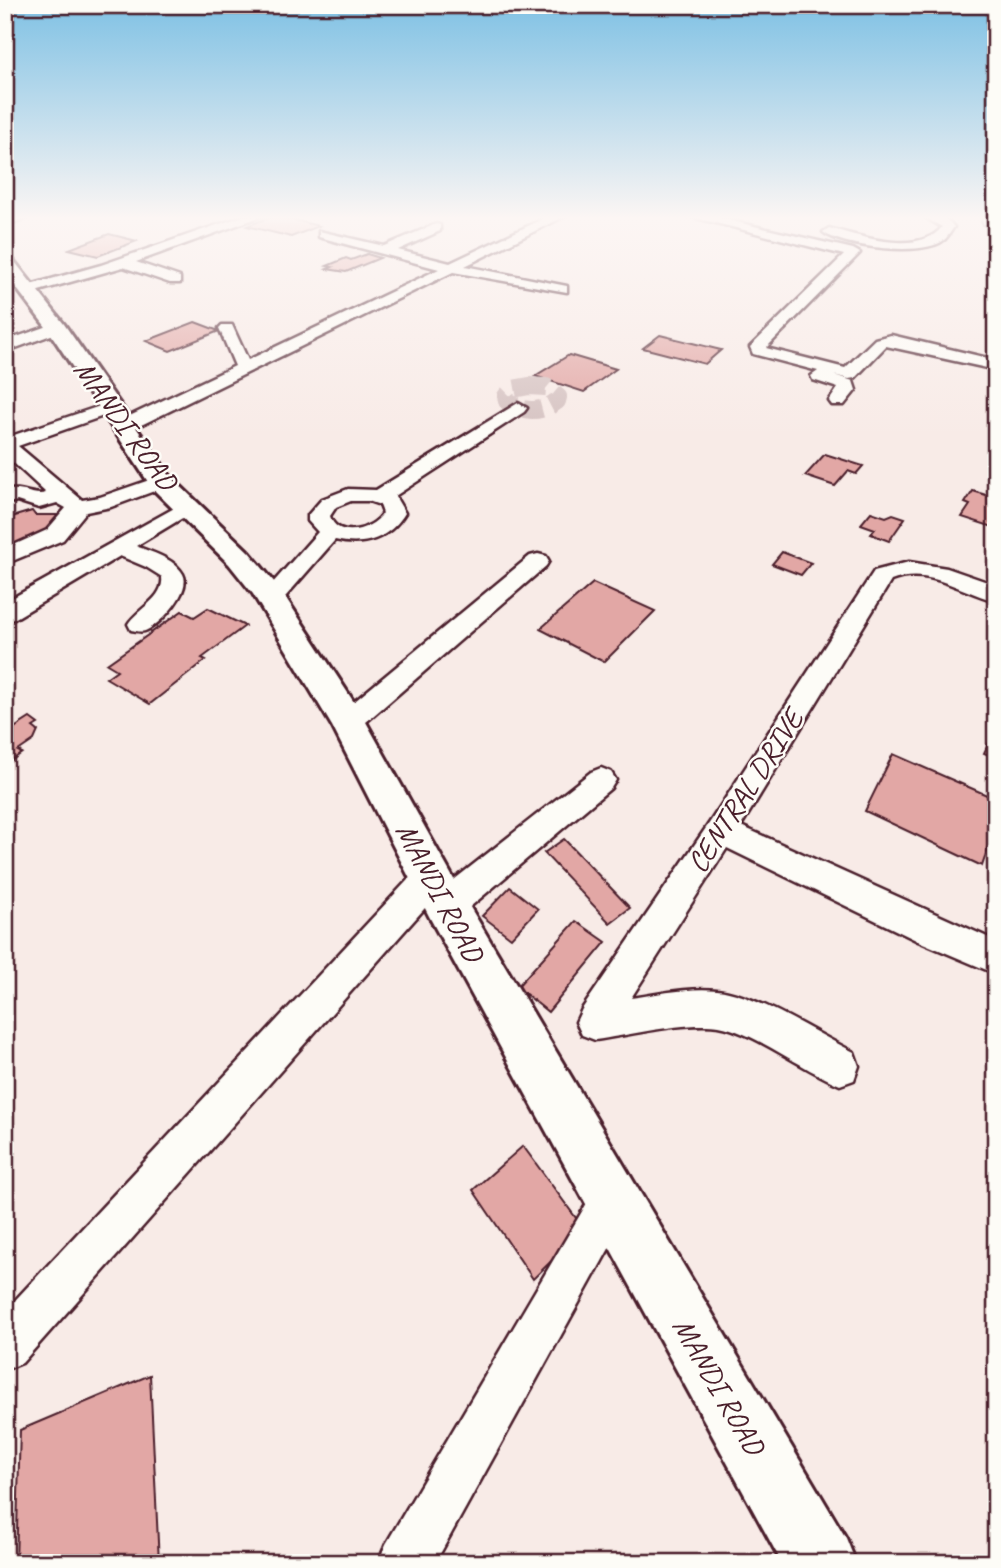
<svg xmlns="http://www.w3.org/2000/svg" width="1001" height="1568" font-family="Caveat,sans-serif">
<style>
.building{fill:#e2a7a5;stroke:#4a1f2b;stroke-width:2}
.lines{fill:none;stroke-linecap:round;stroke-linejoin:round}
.minor-tunnel{stroke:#d5c2c1;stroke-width:18;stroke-dasharray:18 9;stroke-linecap:butt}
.minor-casing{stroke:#4a1f2b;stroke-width:5}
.tertiary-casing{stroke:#4a1f2b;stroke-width:6}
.minor{fill:#fdfcf7;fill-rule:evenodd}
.tertiary{fill:#fdfcf7;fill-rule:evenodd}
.labels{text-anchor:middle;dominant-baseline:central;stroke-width:5;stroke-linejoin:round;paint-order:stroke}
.street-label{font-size:30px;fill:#4a1f2b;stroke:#fdfcf7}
</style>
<rect width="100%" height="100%" fill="#f8ebe7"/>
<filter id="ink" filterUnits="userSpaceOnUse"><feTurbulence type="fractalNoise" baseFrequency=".0143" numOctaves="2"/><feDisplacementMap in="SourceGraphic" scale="14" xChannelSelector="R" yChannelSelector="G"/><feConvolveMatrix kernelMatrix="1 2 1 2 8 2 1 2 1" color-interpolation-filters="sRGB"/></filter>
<g filter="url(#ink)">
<g class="building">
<path d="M273,216h5l41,10 -28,11 -44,-11z"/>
<path d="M109,234l28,7 -39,15 -29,-7z"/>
<path d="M367,254l13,4 -34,14 -19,-3 5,-2 -5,-1 19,-8 5,2z"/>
<path d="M195,322l24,9 -49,20 -24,-10z"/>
<path d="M660,335l61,15 -16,14 -62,-16z"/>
<path d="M569,355l47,14 -32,23 -49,-16z"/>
<path d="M825,454l38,12 -7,8 -8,-3 -13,15 -30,-10z"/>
<path d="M973,491l23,7v30l-34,-11 8,-12 -5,-2z"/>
<path d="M32,511l3,4h32l-13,17 -49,17v-30z"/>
<path d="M871,512l15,5 7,-3 12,4 -16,23 -18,-7 4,-5 -14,-5z"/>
<path d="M782,552l29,11 -10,12 -29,-11z"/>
<path d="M593,583l62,28 -51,51 -64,-33z"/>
<path d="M208,608l37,18 -43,32 4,2 -56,44 -44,-26 11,-8 -10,-6 75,-53 12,6z"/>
<path d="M30,718l8,6 -5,3 5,4 -4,9 -16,11 4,2 -17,12v-39l6,4z"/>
<path d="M996,727v31l-12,-5z"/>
<path d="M893,754l103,45v26l-14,41 -117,-55z"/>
<path d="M564,839l66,69 -20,15 -66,-70z"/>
<path d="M510,887l28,22 -27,29 -29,-22z"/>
<path d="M576,921l30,21 -58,70 -31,-25z"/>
<path d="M523,1146l61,83 -51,50 -60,-89z"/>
<path d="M150,1375l9,188h-143l4,-133z"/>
</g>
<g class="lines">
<path class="minor-tunnel" d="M529,386l17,1 12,10 -1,4c-16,12 -34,12 -50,0l-1,-5 7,-7z"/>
<g class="minor-casing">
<g id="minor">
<path d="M11,216h20l-26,10v-8z"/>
<path d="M243,216h19l-126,46 44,15v6h-10l-47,-16 -95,27 -7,-4 2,-3 78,-22z"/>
<path d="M549,216h16l-100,50 102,20v6l-114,-20 -322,158h-14l-2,-4 2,-4 118,-56 -16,-38 3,-3h10l16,35 191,-91 -120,-32v-6l65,15 52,-22 4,1v6l-42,19 52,13z"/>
<path d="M688,216h23l142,33 7,4 -94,95 79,20 30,-29 16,-4 105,25v10l-110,-24 -31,32 -6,1 -15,-4 19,6 3,9 -12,15h-12l-3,-4 9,-13 -25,-8 -2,-4 7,-5 -65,-17 -3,-7 94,-92z"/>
<path d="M923,216c13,0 23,0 31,11 -3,4 -6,10 -10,13 -19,17 -103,7 -121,-8l6,-4c30,8 90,28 113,-1z"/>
<path d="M985,216h11v11l-12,-3 -2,-3z"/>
<path d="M57,323l5,2 3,3 -3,3 -57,21v-11z"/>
<path d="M109,403l9,5 -3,4 -97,34 64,54 18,-3 61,-21 7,2 3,4 -3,4 -57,21 -25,5 -23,28 -58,24v-15l42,-19 19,-22 -9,-5 -18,5 -22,-7 -12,3v-13c18,-5 27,6 41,2l-41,-38v-17z"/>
<path d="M518,403l9,5 -3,4 -129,84 10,17c-16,26 -41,34 -70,27l-56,64 -8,3 -8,-3 -4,-5 4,-5 55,-62 -10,-11v-6l14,-16 26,-10 28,1zM351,501h17l12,4 3,8c-10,17 -46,27 -53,3l6,-9z"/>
<path d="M187,501l7,2 4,4 -4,4 -58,35c15,6 38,12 47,28 9,16 -21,49 -36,56 -5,3 -10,1 -16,0l-3,-6c9,-15 37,-26 34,-47l-16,-10 -26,-11 -106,63 -9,2v-19z"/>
<path d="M538,554l8,2 3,5 -3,5 -188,163 -10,3 -10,-3 -4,-7 4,-7 192,-159z"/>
<path d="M909,562l38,6 49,17v16c-35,-9 -69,-35 -105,-20l-150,245 255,115v33l-78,-33 -191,-93 -96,150c28,-4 58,-11 86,-8 39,4 100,44 137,62l5,14 -5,14 -14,5c-35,-14 -88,-54 -121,-59 -34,-5 -89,9 -124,14l-13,-5 -6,-13 6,-13 128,-187 164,-251z"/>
<path d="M601,768l10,4 5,8 -5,8 -153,129 -12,4 -12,-4 -5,-11 3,-6 -410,463 -17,7v-59l415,-444 12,-4 12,4 4,10 -7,13 150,-118z"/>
<path d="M612,1180l15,6 6,15 -6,15 -192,347h-57l8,-19 211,-358z"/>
</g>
</g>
<g class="tertiary-casing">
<path id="tertiary" d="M5,256l6,1 53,67 106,152 79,76 31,37 81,124 100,179 385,646 10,25h-74l-351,-643 -99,-194 -79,-132 -24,-30 -77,-76 -103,-157 -44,-58z"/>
</g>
<use href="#minor" class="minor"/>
<use href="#tertiary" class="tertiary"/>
</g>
</g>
<linearGradient id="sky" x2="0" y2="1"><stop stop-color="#7fc1e4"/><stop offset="0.5" stop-color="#fcf6f4"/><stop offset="1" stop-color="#fcf6f4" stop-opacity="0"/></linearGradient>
<rect width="1001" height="436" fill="url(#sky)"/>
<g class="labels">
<g class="street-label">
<text transform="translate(126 425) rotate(54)">MANDI ROAD</text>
<text transform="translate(745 791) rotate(-57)">CENTRAL DRIVE</text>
<text transform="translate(440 892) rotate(62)">MANDI ROAD</text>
<text transform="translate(719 1386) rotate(60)">MANDI ROAD</text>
</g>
</g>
<rect width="1001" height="1568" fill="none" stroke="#fdfcf7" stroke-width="28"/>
<rect x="14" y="14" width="973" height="1540" fill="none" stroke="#4a1f2b" stroke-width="2.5" filter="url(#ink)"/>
</svg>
